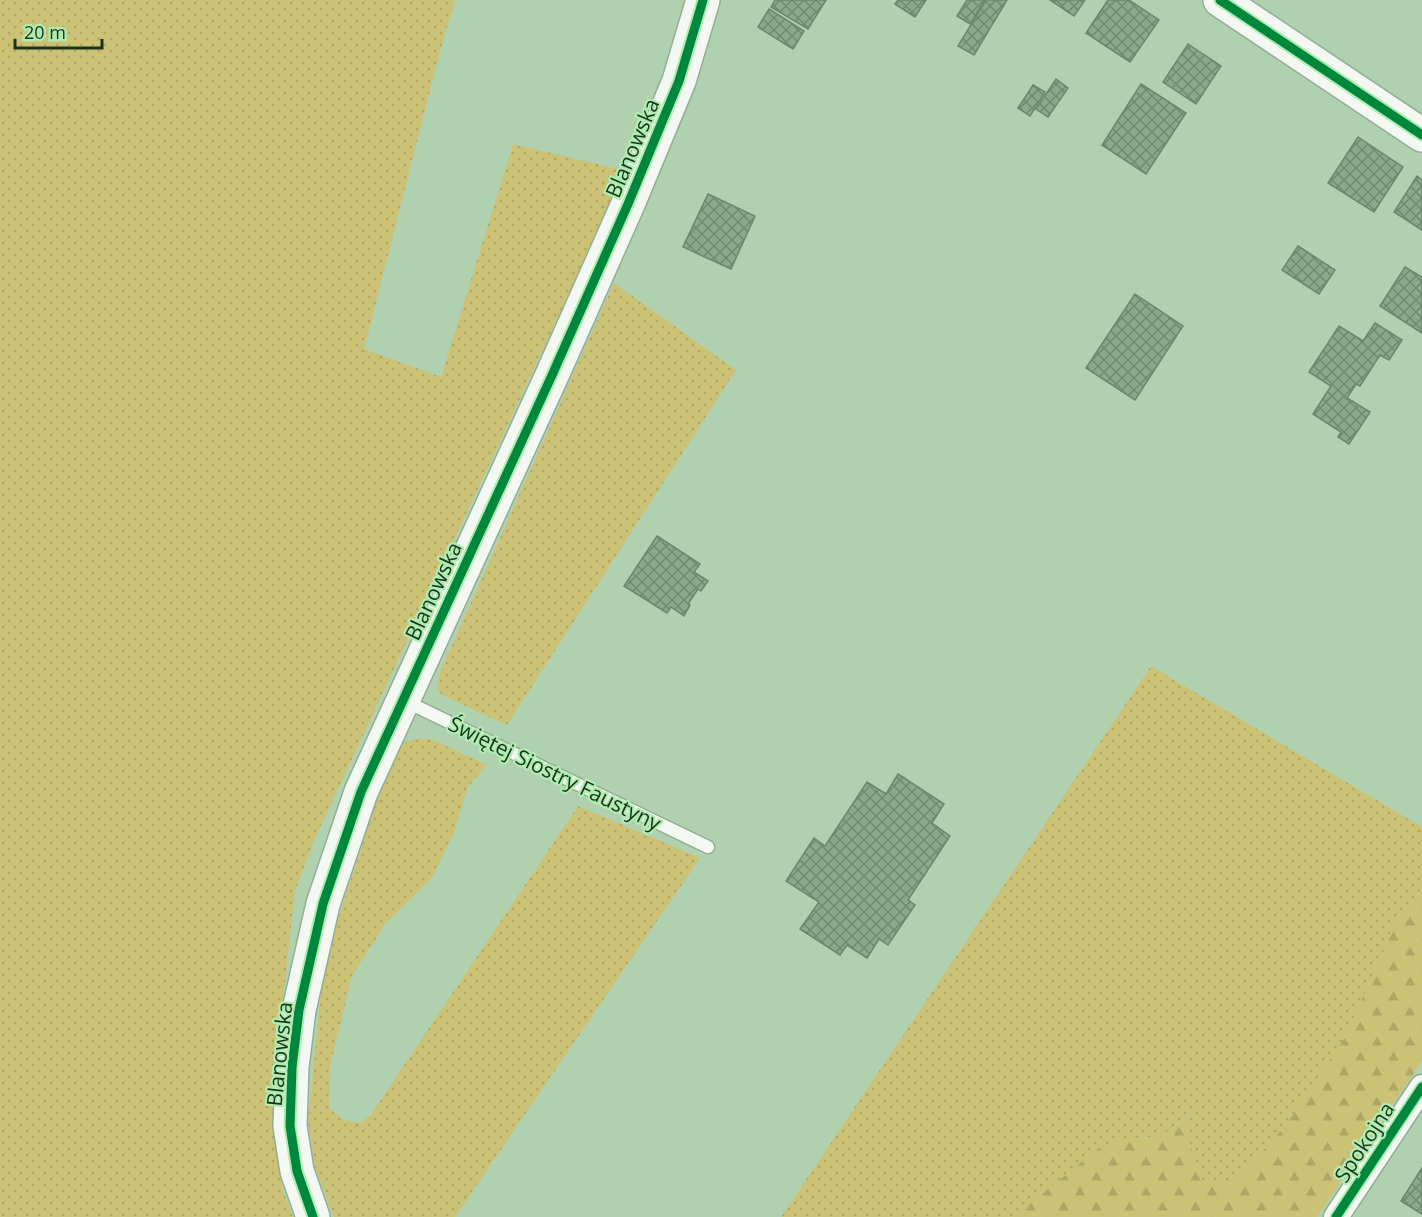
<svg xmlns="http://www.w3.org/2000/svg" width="1422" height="1217" font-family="'Open Sans',sans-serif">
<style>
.grass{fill:url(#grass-dots)}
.forest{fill:url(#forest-firs)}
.building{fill:url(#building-cross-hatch);stroke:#6c866d;stroke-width:1.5}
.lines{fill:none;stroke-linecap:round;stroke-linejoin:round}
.lane-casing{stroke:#93ad94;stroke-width:15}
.street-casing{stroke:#93ad94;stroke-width:27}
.secondary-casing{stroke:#93ad94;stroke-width:36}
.lane{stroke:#f3f8f3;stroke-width:12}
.street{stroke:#f3f8f3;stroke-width:24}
.secondary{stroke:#f3f8f3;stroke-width:33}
.cycleway-casing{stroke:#afecb0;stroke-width:13}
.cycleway{stroke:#00873e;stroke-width:9}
.labels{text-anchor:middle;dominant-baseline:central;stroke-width:4.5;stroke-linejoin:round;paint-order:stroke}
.street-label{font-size:21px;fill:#1b331c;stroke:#afecb0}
</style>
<defs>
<pattern id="grass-dots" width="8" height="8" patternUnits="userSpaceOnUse" patternTransform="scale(1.5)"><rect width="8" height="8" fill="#ccc275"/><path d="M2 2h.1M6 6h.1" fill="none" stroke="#afa765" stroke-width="1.8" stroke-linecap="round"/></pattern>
<pattern id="forest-firs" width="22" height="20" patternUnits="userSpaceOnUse" patternTransform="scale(1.5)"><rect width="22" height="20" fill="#ccc275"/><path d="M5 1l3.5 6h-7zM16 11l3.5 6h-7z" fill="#afa765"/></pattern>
<pattern id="building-cross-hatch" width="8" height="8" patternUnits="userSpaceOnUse" patternTransform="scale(1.5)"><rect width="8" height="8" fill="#89a98b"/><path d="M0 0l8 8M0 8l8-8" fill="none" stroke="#6f8a71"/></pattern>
</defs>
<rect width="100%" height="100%" fill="#afd1b0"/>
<g class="grass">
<path d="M0,0h455l-16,55 -75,294 77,28 72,-233 113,27 -309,663 -22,57 -22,198 2,55 8,47 10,26h-293z"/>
<path d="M614,283l122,87 -229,355 -65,-30 -5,-6 3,-17z"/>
<path d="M1151,666l271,161v61l-27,38 -51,113 -58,86 -50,55 -33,4 -13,-41 -1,-28 -29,22 -28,1 -33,10 -67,54 -12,15h-239z"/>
<path d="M416,739h15l56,26 -20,23 -12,43 -23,47 -46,45 -34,53 -22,91 -1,41 15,12 16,3 10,-7 208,-310 122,52 -245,359h-121l-19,-50 -7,-45 13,-131 14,-63 53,-162 13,-23z"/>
</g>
<path class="forest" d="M1422,888v173l-105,156h-297l12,-15 67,-54 33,-10 28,-1 30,-22v28l13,40 33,-3 50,-55 58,-86 51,-113z"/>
<g class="building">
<path d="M775,0h51l-18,29 -37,-22z"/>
<path d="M898,0h28l-11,17 -20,-13z"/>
<path d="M967,0h18l-15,24 -13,-8z"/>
<path d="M986,0h21l-33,55 -16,-9z"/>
<path d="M1050,0h35l-11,16z"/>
<path d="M1108,0h21l30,20 -29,42 -44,-29z"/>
<path d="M769,9l35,22 -11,18 -35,-22z"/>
<path d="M1188,44l33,22 -25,38 -33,-22z"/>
<path d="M1056,79l12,9 -20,29 -12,-8z"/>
<path d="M1141,84l45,29 -40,61 -44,-29z"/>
<path d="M1033,85l12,7 -15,24 -12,-8z"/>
<path d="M1358,137l45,30 -29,45 -46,-29z"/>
<path d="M1417,176l5,4v50l-28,-18z"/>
<path d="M708,194l47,22 -24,53 -48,-22z"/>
<path d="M1298,246l37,24 -16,24 -37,-24z"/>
<path d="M1405,267l17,10v56l-42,-27z"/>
<path d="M1135,294l48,32 -48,74 -49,-32z"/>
<path d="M1375,323l27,17 -13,20 -9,-5 -20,31 -4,-2 -9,14 23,14 -21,32 -11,-7 3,-5 -28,-18 18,-28 -22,-14 30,-46 24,15z"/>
<path d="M657,536l43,28 -6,8 14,9 -7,10 -3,-2 -10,15 2,1 -6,11 -13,-9 -4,6 -43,-27z"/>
<path d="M898,774l46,30 -12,19 18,13 -42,64 7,5 -27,40 -9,-6 -12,19 -20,-13 -7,10 -40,-26 19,-27 -33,-21 28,-43 11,8 42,-64 19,12z"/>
<path d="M1422,1168v46l-21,-13z"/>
</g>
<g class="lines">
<g class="lane-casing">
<path id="lane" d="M403,700l305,147"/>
</g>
<g class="street-casing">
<path id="street" d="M1336,1217l86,-130"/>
</g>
<g class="secondary-casing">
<g id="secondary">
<path d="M1220,0l202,135"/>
<path d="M313,1217l-16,-46 -7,-45 2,-59 7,-57 24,-106 38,-112 192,-419 75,-169 51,-123 24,-81"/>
</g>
</g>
<use href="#lane" class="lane"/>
<use href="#street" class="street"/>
<use href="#secondary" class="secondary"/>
<g class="cycleway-casing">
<g id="cycleway">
<path d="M1220,0l202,135"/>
<path d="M313,1217l-16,-46 -7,-45 2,-59 7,-57 24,-106 38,-112 192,-419 75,-169 51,-123 24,-81"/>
<path d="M1336,1217l86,-130"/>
</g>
</g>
<use href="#cycleway" class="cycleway"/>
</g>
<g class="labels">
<g class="street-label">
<text transform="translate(632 148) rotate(-67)">Blanowska</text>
<text transform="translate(433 591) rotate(-65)">Blanowska</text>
<text transform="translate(555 773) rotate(26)">Świętej Siostry Faustyny</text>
<text transform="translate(279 1054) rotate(-84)">Blanowska</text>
<text transform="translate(1364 1142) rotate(-57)">Spokojna</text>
</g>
</g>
<path d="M15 39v9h87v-9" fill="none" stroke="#1b331c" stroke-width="3"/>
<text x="24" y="39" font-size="18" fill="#1b331c" stroke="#afecb0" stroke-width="4.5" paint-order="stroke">20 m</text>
</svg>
